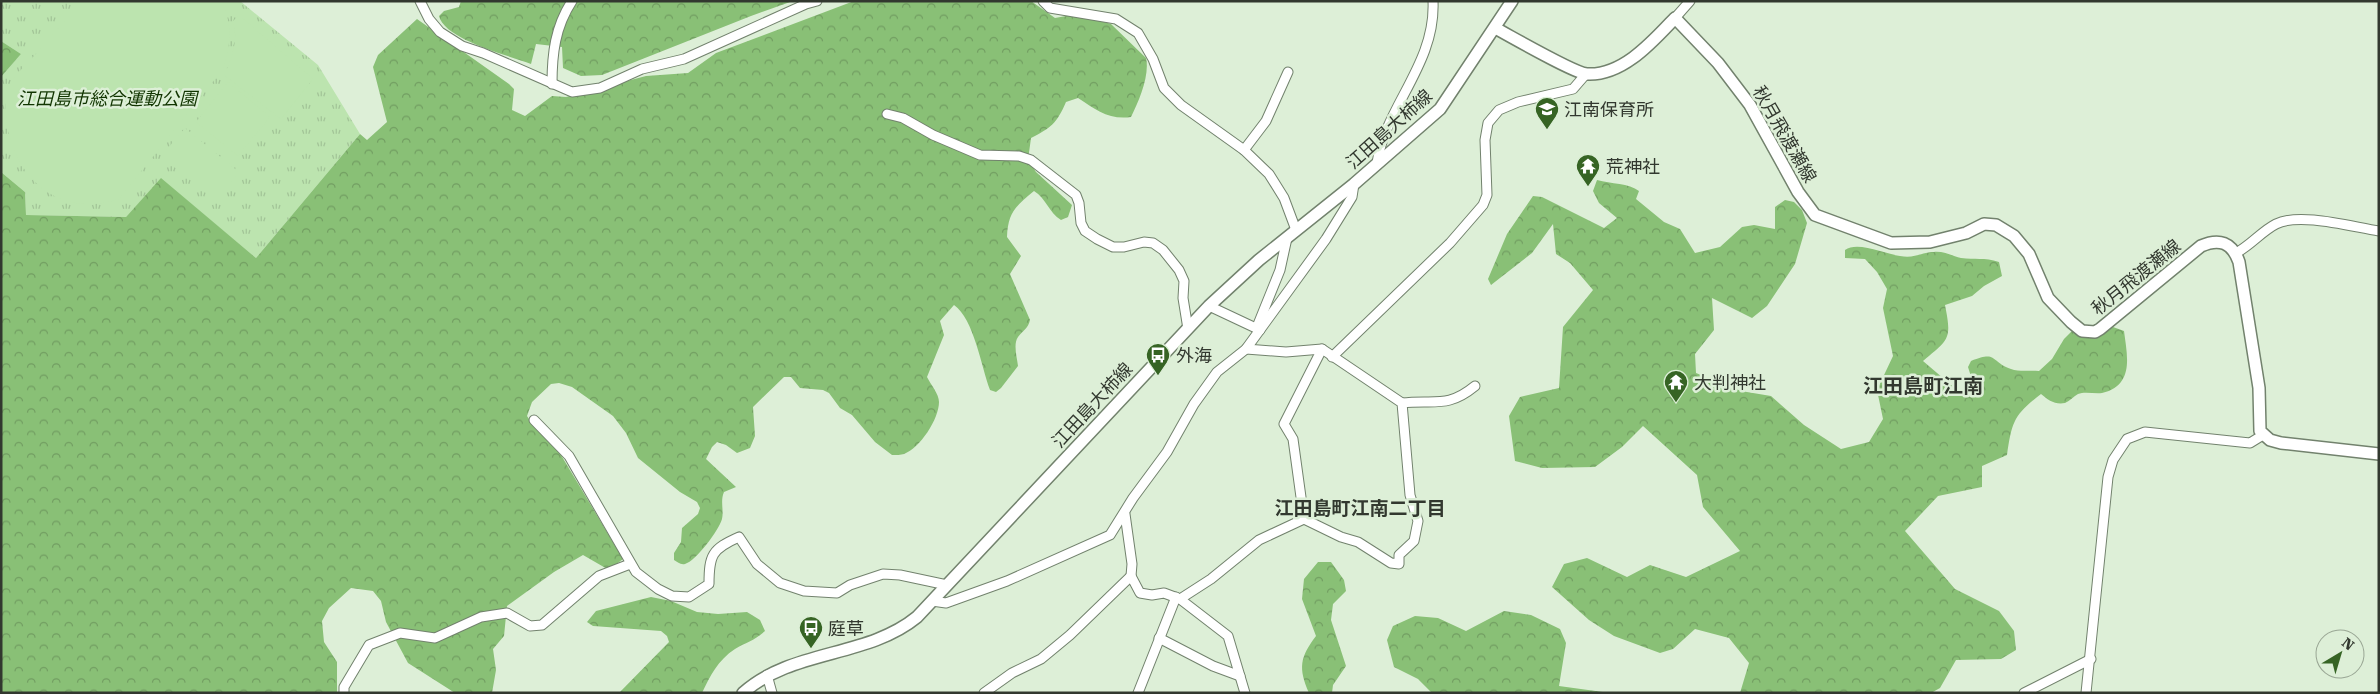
<svg xmlns="http://www.w3.org/2000/svg" width="2380" height="694" font-family="'Roboto Serif','Noto Sans JP',serif">
<style>
.grass{fill:url(#grass-tufts)}
.forest{fill:url(#forest-crowns)}
.pitch{fill:#bce4af}
.lines{fill:none;stroke-linecap:round;stroke-linejoin:round}
.minor-casing{stroke:#72826d;stroke-width:11}
.major-casing{stroke:#72826d;stroke-width:14}
.minor{stroke:#fff;stroke-width:9}
.major{stroke:#fff;stroke-width:11}
.labels{text-anchor:middle;dominant-baseline:central;stroke-width:5;stroke-linejoin:round;paint-order:stroke}
.park-label{font-size:18px;font-style:italic;fill:#113501;stroke:#ddefd7}
.poi-label{font-size:18px;fill:#32382f;stroke:#ddefd7;text-anchor:start}
.street-label{font-size:18px;fill:#32382f;stroke:#ddefd7}
.neighbourhood-label{font-size:19px;font-weight:bold;fill:#32382f;stroke:#ddefd7}
.quarter-label{font-size:20px;font-weight:bold;fill:#32382f;stroke:#ddefd7}
</style>
<defs>
<pattern id="grass-tufts" width="24" height="20" patternUnits="userSpaceOnUse" patternTransform="scale(1.25)"><rect width="24" height="20" fill="#bce4af"/><path d="M3 7l-1-3M5 7V3M7 7l1-3M15 17l-1-3M17 17v-4M19 17l1-3" fill="none" stroke="#a2c497"/></pattern>
<pattern id="forest-crowns" width="20" height="18" patternUnits="userSpaceOnUse" patternTransform="scale(1.25)"><rect width="20" height="18" fill="#89c076"/><path d="M2 6a3 3 0 1 1 6 0M12 15a3 3 0 1 1 6 0" fill="none" stroke="#719d61"/></pattern>
</defs>
<rect width="100%" height="100%" fill="#ddefd7"/>
<path class="grass" d="M1,1h239l78,64 42,69 -104,124 -95,-79 -35,38 -100,-2 -1,-23 -24,-20v-95l20,-23 -20,-13z"/>
<g class="forest">
<path d="M461,1h332l-42,15 -149,59 -21,1 -18,-8 -1,-21 -26,-3 -5,20c-23,-9 -86,-24 -92,-48l5,-5 15,-4z"/>
<path d="M854,1h177l24,17 22,-4 34,10 35,34c4,17 -7,43 -15,59 -22,3 -35,-7 -53,-19l-12,4c-9,21 -15,26 -35,36l-3,22 8,12 36,33 -4,12 -7,3c-12,-7 -15,-22 -27,-29 -18,15 -26,21 -27,46l14,19 -11,18 20,46c-2,9 -7,10 -12,17 -5,7 -1,20 0,29l-17,22 -5,4 -6,-2c-9,-24 -16,-71 -36,-85l-14,16 4,14 -17,42c4,8 12,17 12,25 0,17 -19,46 -35,52 -3,1 -8,1 -12,1l-17,-13 -23,-27 -12,-7 -11,-15 -6,-3 -23,-2 -9,-11h-7l-31,30 2,29 -5,12 -13,5 -11,-8 -9,-3 -5,5 -6,12 30,28 -12,5c-4,9 0,18 -2,27 -3,11 -26,42 -37,45 -5,1 -7,-2 -11,-4v-7l7,-11 1,-14 16,-14 2,-6 -3,-6 -17,-10 -42,-34 -12,-25 -13,-17 -41,-29 -13,-4 -8,1 -19,18 -5,14 8,12 26,27 62,104 -14,11 -26,-15 -29,17 -47,34 -3,30 -11,13 3,21 -4,23h-37l-47,-30 -22,-41 -5,-21 -8,-10 -22,-3 -22,20 -7,13 2,21 13,20v31h-336v-521l24,20 1,23 100,2 35,-39 95,80 104,-124 7,6 20,-18 -14,-55 5,-12 39,-36 92,65 5,5 -2,21 13,6 27,-20 14,1 80,-21 42,-3 28,-20z"/>
<path d="M1,41l20,13 -20,23z"/>
<path d="M1597,180c14,4 32,3 42,11l-3,8 28,23 16,7 15,24 25,-6 22,-20 12,-2 21,4v-22l10,-7 9,2 8,8 5,13 -12,41 -28,42 -15,12 -40,-20 2,32 -19,24 1,19 45,18 30,5 33,29 37,24 28,-7 14,-23 -6,-29 16,-34 -10,-48 4,-19 -10,-17 -12,-13 -20,-1v-8c13,-9 39,4 55,6 15,3 21,-4 34,-4 9,-1 19,4 27,6 14,2 23,-1 38,4l3,14 -18,10 -12,10 -27,9c7,35 4,34 -22,56l41,35 9,-13 -5,-16 3,-6c27,-11 19,1 40,8 8,3 19,1 28,2l13,-12 12,-20 8,-8c15,6 27,4 41,-4l11,4c3,24 11,54 -22,62 -8,1 -17,-2 -24,1 -4,2 -8,7 -13,9 -10,2 -17,-3 -24,-9 -27,21 -29,27 -34,61l-25,11v21l-44,9 -33,35 50,58 44,22 15,20 2,19 -15,9 -45,1 -16,28 -9,5h-191l9,-30 -20,-25 -34,-9 -22,20 -13,4 -46,-17 -25,-16 -37,-33 12,-23 23,-6 40,19 23,-12 36,12 54,-26 -37,-44 -6,-32 -54,-49 -21,21 -27,20 -53,1 -27,-7 -6,-45 11,-19 39,-9 4,-61 30,-37 -23,-27 -14,-9 -3,-30 -21,29 -41,32 -3,-6 19,-45 26,-38 9,1 62,31 13,-10 -18,-15 -6,-12z"/>
<path d="M1318,562h13l13,18 2,11 -13,13 -2,16 15,46 -13,19 -1,8h-23c-11,-25 -9,-36 7,-57l-14,-37 2,-20z"/>
<path d="M651,597l20,4 26,11 21,2 29,-2 13,8 5,11c-11,10 -19,11 -30,18 -17,11 -25,27 -33,44h-83l50,-51 -2,-6 -6,-5 -68,-5 -6,-4 9,-11z"/>
<path d="M1504,611l27,4 29,14 6,14 -7,43 51,7h-178l-14,-14 -24,-12 -7,-27 6,-14 22,-10 23,2 28,13z"/>
</g>
<g class="pitch">
<path d="M82,1h139c12,21 10,46 2,68l-104,130c-69,23 -119,-35 -113,-107 5,-14 18,-25 28,-36 16,-18 32,-37 48,-55z"/>
<path d="M239,15l74,64 -32,40 -57,-44c7,-14 16,-38 8,-53z"/>
<path d="M228,82l42,35 -32,39 -42,-34z"/>
<path d="M185,128l54,44 -23,29 -55,-45z"/>
</g>
<g class="lines">
<g class="minor-casing">
<g id="minor">
<path d="M420,1l9,18 11,13 22,14 21,7 89,39 28,-4 42,-19 42,-10 122,-55 11,-3"/>
<path d="M1043,1l7,7 66,11 22,14 15,26 11,29 17,17 63,45 25,24 15,24 12,32"/>
<path d="M1675,18l15,-17"/>
<path d="M552,84c0,-30 3,-57 20,-83"/>
<path d="M887,114l16,4 30,17 47,20 39,1 12,4 45,35 3,8 2,20 4,8 12,8 16,8h11l20,-5 9,1 10,7 16,20 5,11 -1,17 5,31"/>
<path d="M1244,150l22,-29 22,-49"/>
<path d="M1377,163c8,-56 59,-99 56,-162"/>
<path d="M2236,253c15,-8 26,-22 40,-29 24,-12 76,3 103,7"/>
<path d="M1209,306l51,24"/>
<path d="M1257,327l23,-57 7,-32"/>
<path d="M1332,357l118,-114 33,-38 4,-10 -2,-55 3,-17 11,-13 19,-8 55,-13 13,-15"/>
<path d="M1402,403c32,-4 45,6 73,-17"/>
<path d="M534,420l35,36 67,116 22,17 14,7 17,1 20,-13c0,-29 3,-35 30,-47l18,27 23,19 24,8 33,2 13,-8 33,-11 17,1 47,10"/>
<path d="M1125,514l7,50 -1,12"/>
<path d="M1304,519l-11,-80 -9,-15 38,-75"/>
<path d="M1180,599l31,-20 48,-39 45,-21 37,18 17,5 33,21 8,1v-9l15,-14 4,-20 -8,-26 -8,-92 -80,-54 -36,3 -40,-3"/>
<path d="M932,601l14,2 61,-22 103,-46 23,-37 34,-46 27,-48 23,-32 29,-23 80,-110 26,-42 2,-13"/>
<path d="M1159,638l54,28 27,10"/>
<path d="M767,675l5,18"/>
<path d="M344,693v-6l25,-42 31,-12 35,5 46,-21 26,-4 23,13 12,-1 57,-49 31,-12"/>
<path d="M984,693l28,-20 29,-14 29,-24 61,-59 9,17 12,2 12,-2 16,6 48,37 17,57"/>
<path d="M1138,693l38,-96"/>
<path d="M2024,693l67,-34"/>
<path d="M2086,693l22,-216 5,-17 14,-21 18,-7 105,11 13,-8"/>
</g>
</g>
<g class="major-casing">
<g id="major">
<path d="M1495,28c17,9 79,45 92,46 36,2 66,-33 88,-56l43,45 32,42 48,87 17,23 76,28 39,-1 36,-9 18,-9 12,1 18,11 15,18 19,44 23,24 11,9 13,1 5,-3 101,-83c18,-8 31,-4 38,16l20,126 1,43 10,9 11,3 98,11"/>
<path d="M743,693c49,-44 124,-35 174,-76l292,-311 50,-46 95,-76 86,-75 72,-108"/>
</g>
</g>
<use href="#minor" class="minor"/>
<use href="#major" class="major"/>
</g>
<defs>
<g id="school-pin" transform="scale(1.25)"><path d="M0 17L-7.5 6A9.5 9.5 0 1 1 7.5 6Z" fill="#366424" stroke="#ddefd7"/><path d="M0-5L7-2L0 1L-7-2ZM-4 1L0 2.5L4 1V4Q0 6-4 4Z" fill="#fff"/></g>
<g id="temple-pin" transform="scale(1.25)"><path d="M0 17L-7.5 6A9.5 9.5 0 1 1 7.5 6Z" fill="#366424" stroke="#ddefd7"/><path d="M0-6L5-2H3V0L6.5 2.5H4V6H1.5V3h-3V6H-4V2.5H-6.5L-3 0V-2H-5Z" fill="#fff"/></g>
<g id="bus-pin" transform="scale(1.25)"><path d="M0 17L-7.5 6A9.5 9.5 0 1 1 7.5 6Z" fill="#366424" stroke="#ddefd7"/><path d="M-5-6H5V4H4V6H2V4H-2V6H-4V4H-5ZM-3.5-4V0h7V-4ZM-3.5 1.2v1.5H-2V1.2ZM2 1.2v1.5H3.5V1.2Z" fill="#fff"/></g>
</defs>
<g fill-rule="evenodd">
<use href="#school-pin" x="1547" y="109"/>
<use href="#temple-pin" x="1588" y="166"/>
<use href="#bus-pin" x="1158" y="355"/>
<use href="#temple-pin" x="1676" y="382"/>
<use href="#bus-pin" x="811" y="628"/>
</g>
<g class="labels">
<g class="park-label">
<text x="107" y="98">江田島市総合運動公園</text>
</g>
<g class="poi-label">
<text x="1564" y="109">江南保育所</text>
<text x="1606" y="166">荒神社</text>
<text x="1176" y="355">外海</text>
<text x="1694" y="382">大判神社</text>
<text x="828" y="628">庭草</text>
</g>
<g class="street-label">
<text transform="translate(1389 129) rotate(-42)">江田島大柿線</text>
<text transform="translate(1785 134) rotate(60)">秋月飛渡瀬線</text>
<text transform="translate(2136 277) rotate(-39)">秋月飛渡瀬線</text>
<text transform="translate(1092 405) rotate(-47)">江田島大柿線</text>
</g>
<g class="neighbourhood-label">
<text x="1360" y="508">江田島町江南二丁目</text>
</g>
<g class="quarter-label">
<text x="1923" y="386">江田島町江南</text>
</g>
</g>
<rect width="2380" height="694" fill="none" stroke="#32382f" stroke-width="5"/>
<g transform="translate(2340 654) rotate(38)"><circle r="24" fill="#ddefd7" stroke="#99a694"/>
<path d="M0-4L9 19L0 12L-9 19Z" fill="#366424"/>
<text y="-8" font-size="14" font-weight="bold" text-anchor="middle" fill="#32382f">N</text>
</g>
</svg>
